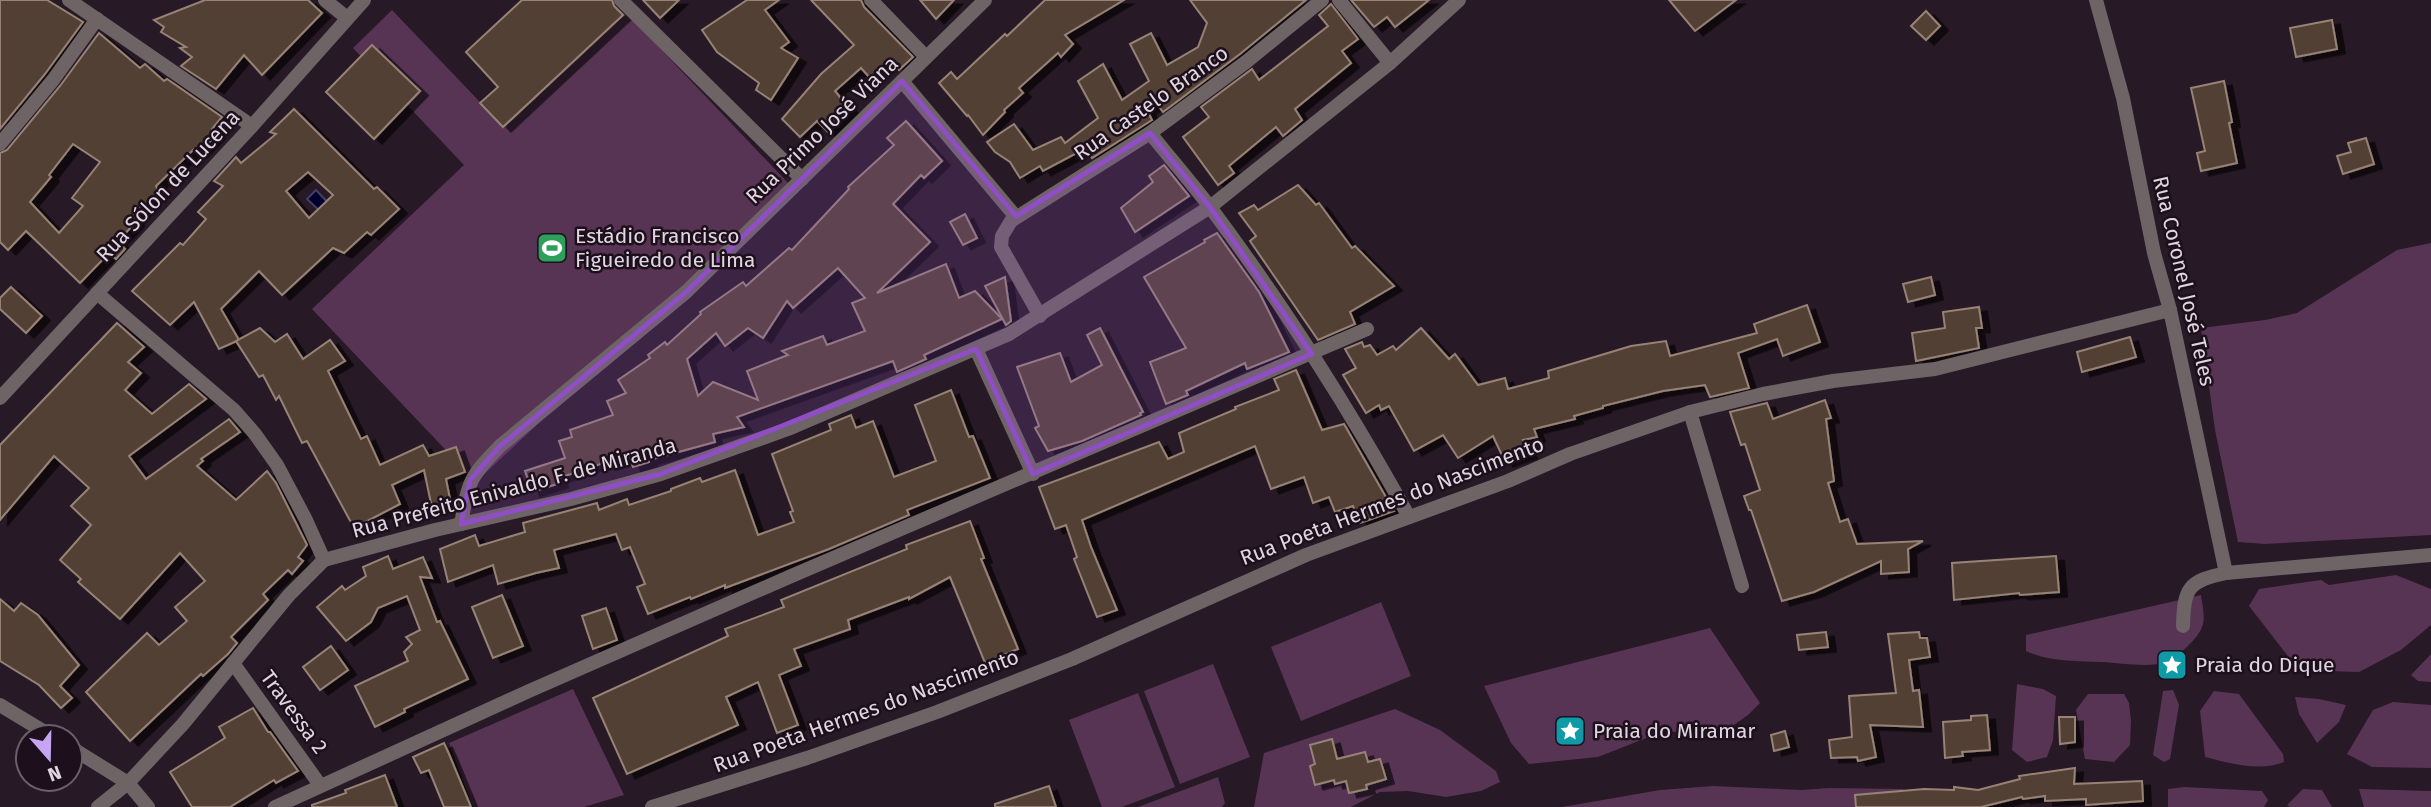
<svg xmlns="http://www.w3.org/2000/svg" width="2431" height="807" font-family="'Fira Sans',sans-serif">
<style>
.green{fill:#573454}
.water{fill:#00002f;stroke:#434064;stroke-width:2}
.building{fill:#524035;stroke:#978276;stroke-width:2;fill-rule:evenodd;filter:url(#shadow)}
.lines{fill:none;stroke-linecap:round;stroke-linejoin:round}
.street{stroke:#6e6365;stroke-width:14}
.marked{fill:#8f4ec5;fill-opacity:0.2;stroke:#8f4ec5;stroke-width:5;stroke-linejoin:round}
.labels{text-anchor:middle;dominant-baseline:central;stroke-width:5;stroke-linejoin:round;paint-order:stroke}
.street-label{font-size:21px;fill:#e0d6df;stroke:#1d101c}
.poi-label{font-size:21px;fill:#e0d6df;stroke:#1d101c;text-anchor:start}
</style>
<defs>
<filter id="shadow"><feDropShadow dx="8" dy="4.5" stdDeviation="0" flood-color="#0009"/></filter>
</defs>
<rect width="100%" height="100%" fill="#271925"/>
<g class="green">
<path d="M590,0h24l177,186 -315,296 -164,-173 152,-144 -111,-117 39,-38 89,93z"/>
<path d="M2431,243v292l-166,9 -27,-2 -23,-112 -14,-102 64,-8 32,-7 100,-63z"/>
<path d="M2396,575l35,14v36l-30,25 -42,22 -33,-1 -35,-11 -42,-54 10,-17 62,-9 8,5z"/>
<path d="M2201,595c1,9 5,23 1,32 -3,10 -25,31 -35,35 -18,6 -46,1 -65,0 -26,-1 -53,0 -76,-11v-16z"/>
<path d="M1381,602l30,74 -110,45 -30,-74z"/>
<path d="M1710,628l50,75 -12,12 -20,14 -15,6 -49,-4 -66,26 -69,7 -18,-21 -27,-57z"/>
<path d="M2431,654v28l-13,-1 -7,-6z"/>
<path d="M1213,664l37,93 -70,27 -36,-93z"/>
<path d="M2017,684l26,5 13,7 -3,44 -6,17 -20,5 -15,-12z"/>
<path d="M573,689l51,106 -40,12h-111l-24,-64z"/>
<path d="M2173,690l6,15 -9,54 -6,3 -11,-7 10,-64z"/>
<path d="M2214,691l25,3 44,60 1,8c-24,10 -55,1 -79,-5l-5,-46z"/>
<path d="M1138,693l37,94 -53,20h-20l-33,-87z"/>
<path d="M2088,694h36l5,9 2,18 -1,24 -16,17 -29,-3 -9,-49z"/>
<path d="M2295,697l24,2 27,6 -7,17 -22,21 -18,-29z"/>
<path d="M2393,702l38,3v63l-59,-1 -25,-13 26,-44z"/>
<path d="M1395,709l45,21 56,41 4,11 -19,9 -35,6 -38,-6 -28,1 -29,15h-97l10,-54z"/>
<path d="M1218,777l7,26 -3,4h-84z"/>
<path d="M1713,786l89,4 26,-2 75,1 2,9 -40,9h-303l98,-17z"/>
<path d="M2184,787l78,4 6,9 -4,7h-96v-18z"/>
<path d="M2303,789l19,1 10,17h-42l-3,-2z"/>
<path d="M2359,789l72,2v16h-67z"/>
</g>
<path class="water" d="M316,190l16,17 -8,8 -17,-16z"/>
<g class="building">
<path d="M0,0h47l36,22 -38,52 -45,55z"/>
<path d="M205,0h103l14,13 -60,62 -18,-20 -28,34 -35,-23 11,-9 -12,-9 6,-1 -25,-15 3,-5 -10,-7z"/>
<path d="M522,0h90l2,6 9,9 -120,112 -23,-24 18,-16 -32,-35z"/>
<path d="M643,0h36l-19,18z"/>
<path d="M747,0h32l-14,10 24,32 -8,6 17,10 -27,42 -15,-10 3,-7 -42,-31 -15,-22z"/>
<path d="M811,0h50l3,7 49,50 -14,13 -8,-8 -20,17 -10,-11 -26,23 16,19 -23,22 -11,-11 -17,16 -18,-18 39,-45 33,-29z"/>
<path d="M920,0h34l-18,19z"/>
<path d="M1045,0h79l-59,35 8,9 -12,13 -3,-4 -39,35 4,5 -19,17 1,2 -22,23 -15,-20 -1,1 -28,-33 12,-11 6,7 48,-45 2,2z"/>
<path d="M1190,0h116l-66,54 -77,58 -6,-8 -10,6 5,10 -60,38 -6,-10 -43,23 -3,-5 -20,12 -10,-16 -15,-10 -8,-10 27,-18 19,26 28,-13 4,6 33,-25 -20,-37 25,-17 19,36 27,-19 -19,-37 21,-11 16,32 31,-18 9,-24z"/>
<path d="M1351,0h78l-34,27 -8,-10 -13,10z"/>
<path d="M1669,0h67l-41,31z"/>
<path d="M1331,4l27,35 -16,12 9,12 -56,46 7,11 -19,16 -7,-9 -47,39 5,7 -16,12 -35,-48 26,-20 -8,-10 51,-38 7,11 69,-54 -9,-11z"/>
<path d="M1926,11l14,15 -14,14 -15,-14z"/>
<path d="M2332,20l5,29 -41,8 -6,-29z"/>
<path d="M99,33l41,35 5,-4 19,17 3,-2 55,38 -10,12 5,5 -18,19 -5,-4 -38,37 2,5 -23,30 1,1 -18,19 7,8 -9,10 -7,-6 -29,30 -54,-52 -18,19 -8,-8v-89l7,-3 53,-64zM73,144l27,18 -28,36 11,8 -24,27 -29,-31 21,-25 -2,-2z"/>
<path d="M372,45l48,46 -46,48 -48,-47z"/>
<path d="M2224,81l8,41 -3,1 8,40 -36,8 -4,-18 8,-2 -14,-63z"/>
<path d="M294,109l80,80 3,-2 22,22 -28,26 -4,-3 -23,21 -11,-5 -51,47 -23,-24 -38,38 18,31 -20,9 -25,-47 -24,23 -38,-34 48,-48 3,2 23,-26 -8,-7 25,-26 -9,-5 22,-24 5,6 35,-29 -6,-2zM308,172l25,23 -24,23 -23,-27z"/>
<path d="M906,121l36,40 -18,17 -3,-3 -28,29 37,38 -53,51 69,-29 13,34 16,-7 27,28 -78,36 2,4 -29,13 -4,-11 -156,56 7,10 -31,7 2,8 -66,18v2l-16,5 -3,-9 -20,7 -1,-4 -50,17 1,5 -28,9 -7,-21 40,-13 -6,-17 13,-4 -2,-7 43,-15 -6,-14 19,-8 -8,-13 32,-22 -2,-3 17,-13 2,3 34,-31 -1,-2 43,-30 3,4 43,-38 3,2 57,-61 -1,-2 46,-42 -7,-7zM838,268l27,30 -13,5 13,28 -38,14 -4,-9 -41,15 6,4 -41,16 11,29 -45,-18 -15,14 -11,-37 29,-26 9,13 23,-18 15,10 24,-37 6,7z"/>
<path d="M2366,138l8,26 -31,10 -6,-18 14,-4 -3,-9z"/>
<path d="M1164,165l25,31 -54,36 -14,-24 32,-26 -4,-6z"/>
<path d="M1298,185l18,20 3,-2 33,45 3,-2 39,40 -44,26 5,12 -37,16 -68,-99 6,-5 -17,-23 15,-8 4,5z"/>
<path d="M965,214l12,24 -14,7 -13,-23z"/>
<path d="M1217,233l42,59 30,60 -42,17 -2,-6 -59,28 2,4 -22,9 -16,-42 36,-14 -42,-71 61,-35 -1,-2z"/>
<path d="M1005,277l6,44 -5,4 -21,-39z"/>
<path d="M1931,277l4,18 -27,7 -5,-18z"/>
<path d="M11,287l31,29 -16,17 -26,-24v-11z"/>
<path d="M1807,305l13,37 -37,14 -6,-17 -39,14 11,35 -39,9 -5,-12 -42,6 -60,15v2l-29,8 1,3 -41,10 3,8 -14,3 6,14 -24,8 -12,-26 -35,22 -15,-23 -29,16 -25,-45 -8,4 -2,-5 -13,8 -23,-38 13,-7 -11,-19 17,-7 2,5 6,-2 7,10 16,-9 3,4 25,-22 28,31 6,-5 23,31 27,-7 3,11 41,-11 -1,-7 83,-25 35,-5 4,15 87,-23 -3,-9z"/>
<path d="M1979,307l3,21h-6l3,20 -63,13 -4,-28 33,-5 -2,-16z"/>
<path d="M117,323l27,24 -16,15 13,11 -16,17 27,24 37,-30 17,15 -77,57 17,23 83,-60 11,13 -39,27 2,2 -6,5 39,34 31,-29 9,12 31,62 -9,12 5,4 -11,13 -4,-4 -25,24 5,6 -37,37 6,6 -9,11 -25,22 -2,-2 -71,67 -44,-49 61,-59 12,12 28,-24 -12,-14 30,-26 -25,-28 -60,66 -42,-37 3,-3 -21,-19 31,-35 -20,-19 18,-18 -35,-32 -54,64v-75z"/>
<path d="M260,328l15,14 12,-8 16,25 27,-19 15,21 -17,10 33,68 6,-3 13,29 43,-20 6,11 27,-9 9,25 -19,7 5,25 -19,4 -8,-38 -32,15 8,19 -46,24 -47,-87 -5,2 -23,-47 -3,4 -13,-25 -4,2 -23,-36z"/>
<path d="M1100,328l43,84 -3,1 1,2 -59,26 -34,10 -13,-23 4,-2 -22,-59 43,-14 11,29 31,-17 -15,-30z"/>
<path d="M2130,337l6,20 -54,15 -5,-20z"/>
<path d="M1296,370l26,60 22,-6 50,87 -34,12 -7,-17 -18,6 -6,-15 -16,6 -9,-26 -33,12 -16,-43 -173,74 9,27 26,63 -20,7 -23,-58 3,-2 -11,-32 -11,4 -16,-42 120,-45 9,17 16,-7 -5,-19 57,-24 -1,-2 44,-17 -5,-11z"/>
<path d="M951,390l18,47 4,-1 17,42 -83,32 2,5 -80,34 -104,39v-3l-34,14 -1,-2 -42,17 -11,-27 8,-3 -15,-37 -8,3 -6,-16 -62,16 5,18 -23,5 -38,11 -5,-19 -45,17 -8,-33 35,-14 4,11 46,-14 -2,-9 74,-20 2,7 28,-11 2,6 42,-14v-2l29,-11 2,4 33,-12 23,65 36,-13 -4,-10 3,-1 -21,-57 59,-24 -2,-6 22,-9 5,13 17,-7 21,56 42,-16 -21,-56z"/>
<path d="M1825,400l6,18 -5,1 8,62 -6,2 12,39 8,-3 9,25 66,-3 -15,8 1,23 -28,2v-13l-67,31 -32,9 -31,-91h-2l-5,-14 16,-6 -15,-46 -4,1 -11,-33 37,-9 6,16z"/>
<path d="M970,521l14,37 -3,1 37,90 -33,14 -35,-86 -41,22v-2l-61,23 2,9 -56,20 7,17 -22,9 19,50 -21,8 -19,-51 -32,15 12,28 -111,49 -34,-76 135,-62 -3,-7 59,-22 -3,-7 126,-51 -1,-4z"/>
<path d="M388,556l5,13 30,-12 9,21 -12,-1 17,45 3,-1 28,58 -64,30 1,3 -30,15 -20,-41 53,-25 -4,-9 8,-8 -6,-7 14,-7 -13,-34 -29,12 -7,14 -25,19 -29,-34 25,-21 3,4 21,-14 -3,-9z"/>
<path d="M2056,556l3,36 -39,3 -1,-2 -65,7 -2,-37z"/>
<path d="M502,595l21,51 -30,12 -21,-51z"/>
<path d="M0,599l14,12 7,-8 17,12 41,50 -19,21 12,12 -11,10 -22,-23 -39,-24z"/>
<path d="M606,608l11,32 -24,9 -11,-33z"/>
<path d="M1826,632l2,15 -29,3 -2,-15z"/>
<path d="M1919,632l1,6h7l3,19 -21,3 4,31 6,-1 4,37 -53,-2 6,32 -18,4 -1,-4 -26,1 -2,-18 23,-3 -3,-41 47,-3 -8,-59z"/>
<path d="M331,646l17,24 -28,20 -17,-23z"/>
<path d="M253,708l15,24h2l28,39 -22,12 -2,-3 -44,27h-38l-22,-35 55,-34 -6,-11z"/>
<path d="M1987,715l3,35 -28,2 1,4 -18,2 -2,-36 28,-2v-4z"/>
<path d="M2059,717h16v25l-15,2z"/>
<path d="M1785,731l4,16 -15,4 -3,-16z"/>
<path d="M1332,739l5,20 28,-7 3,10 12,-3 6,20 -20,6 1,4 -18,4 -3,-12 -11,3 -1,-4 -19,5 -5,-19 5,-2 -5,-19z"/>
<path d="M444,743l5,11 22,53h-27l-15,-37 -8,3 -8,-16z"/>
<path d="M2075,768l-1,16 68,-3 1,20 -57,4v-6l-41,2v-5l-22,3 -1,-2 -41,10h-125l-1,-12 69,-6 30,1v-3l24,3 42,-11 -1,-3z"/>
<path d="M385,775l12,32h-85v-2l34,-12 -1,-3z"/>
<path d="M1049,786l7,21h-61v-3z"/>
</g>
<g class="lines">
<g class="street">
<path d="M69,0l183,126"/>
<path d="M325,0l22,18"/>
<path d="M621,0l181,179"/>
<path d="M871,0l55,57"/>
<path d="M1339,0l51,63"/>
<path d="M2096,0l27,98 31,155 16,57 56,263"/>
<path d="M902,81l114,136"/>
<path d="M1150,133c20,25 41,49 60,74 74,99 140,203 199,310"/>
<path d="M0,144l53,-64 44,-61"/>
<path d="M97,293l137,117 21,24 22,31 29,55 18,40"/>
<path d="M1040,316l-39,-69 1,-11 9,-15 139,-88 96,-71 76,-62"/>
<path d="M976,349l57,125"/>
<path d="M0,398l252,-272 112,-126"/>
<path d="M1690,412l52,174"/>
<path d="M461,524c8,-44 8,-46 39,-78l186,-154 299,-292"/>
<path d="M2183,626c1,-38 5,-45 43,-53l205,-18"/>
<path d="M233,663l87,122"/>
<path d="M0,705l53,32"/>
<path d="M70,747l58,36 20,24"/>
<path d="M98,807l30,-24 55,-59 106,-129 35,-35 111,-30 136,-31 90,-25 127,-45 221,-95 201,-127 180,-144 69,-63"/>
<path d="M275,807l254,-116 260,-114 578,-248"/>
<path d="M652,807l155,-49 130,-46 135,-53 234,-104 202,-74 62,-27 120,-42 73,-18 70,-13 102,-12 235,-59"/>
</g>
</g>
<path class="marked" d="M902,81l114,135 134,-83 60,74 102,147 -279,120 -57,-125 -315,125 -200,50 9,-44 30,-34 186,-154z"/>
<defs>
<g id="stadium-square" transform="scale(1.575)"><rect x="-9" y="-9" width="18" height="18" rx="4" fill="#2e9e5b" stroke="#1d101c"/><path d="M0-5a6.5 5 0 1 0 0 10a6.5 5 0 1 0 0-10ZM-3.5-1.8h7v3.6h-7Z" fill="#fff"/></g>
<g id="sight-square" transform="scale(1.575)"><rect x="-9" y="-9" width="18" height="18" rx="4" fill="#0f9aa8" stroke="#1d101c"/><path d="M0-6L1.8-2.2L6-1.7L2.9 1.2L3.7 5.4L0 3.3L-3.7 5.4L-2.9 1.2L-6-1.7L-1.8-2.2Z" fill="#fff"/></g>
</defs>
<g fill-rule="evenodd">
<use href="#stadium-square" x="552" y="248"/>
<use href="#sight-square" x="2172" y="665"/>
<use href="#sight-square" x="1570" y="731"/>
</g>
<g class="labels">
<g class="street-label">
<text transform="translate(1151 103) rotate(-35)">Rua Castelo Branco</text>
<text transform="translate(822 130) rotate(-44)">Rua Primo José Viana</text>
<text transform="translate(168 186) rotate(-47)">Rua Sólon de Lucena</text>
<text transform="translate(2184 281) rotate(77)">Rua Coronel José Teles</text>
<text transform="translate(514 488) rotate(-15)">Rua Prefeito Enivaldo F. de Miranda</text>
<text transform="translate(1392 501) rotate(-21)">Rua Poeta Hermes do Nascimento</text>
<text transform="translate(866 711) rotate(-20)">Rua Poeta Hermes do Nascimento</text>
<text transform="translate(294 712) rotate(54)">Travessa 2</text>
</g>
<g class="poi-label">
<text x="575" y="236">Estádio Francisco<tspan x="575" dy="24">Figueiredo de Lima</tspan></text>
<text x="2195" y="665">Praia do Dique</text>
<text x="1593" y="731">Praia do Miramar</text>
</g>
</g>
<g transform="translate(49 758) rotate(160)"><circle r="33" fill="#1d101c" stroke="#6b5f6a" stroke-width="2"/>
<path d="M0-5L12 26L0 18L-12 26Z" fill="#c6a6f0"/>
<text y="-10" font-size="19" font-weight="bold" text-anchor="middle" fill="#e0d6df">N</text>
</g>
</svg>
